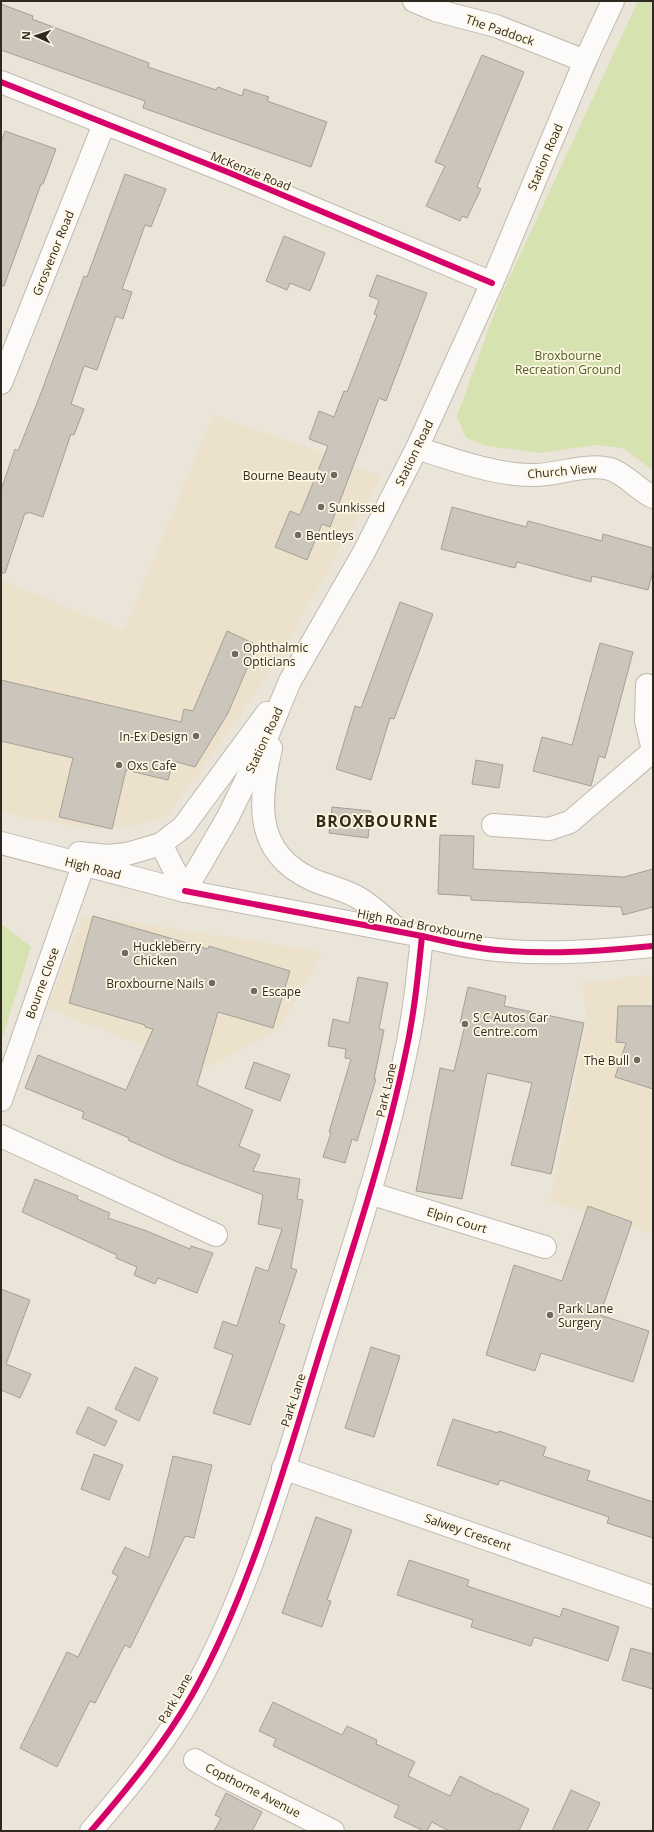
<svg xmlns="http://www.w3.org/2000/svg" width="654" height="1832" font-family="'Open Sans',sans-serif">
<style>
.built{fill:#ece2cb}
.green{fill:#d6e2b0}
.building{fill:#cbc5bc;stroke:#a59f97}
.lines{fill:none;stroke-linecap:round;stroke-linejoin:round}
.minor-casing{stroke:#bebab0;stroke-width:24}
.major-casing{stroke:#bebab0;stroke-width:24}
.minor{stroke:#fcfbf9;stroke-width:22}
.major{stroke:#fcfbf9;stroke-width:22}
.cycleway-casing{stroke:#fff6e3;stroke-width:8}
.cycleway{stroke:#d6006c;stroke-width:6}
.poi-dot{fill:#706b61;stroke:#fff6e3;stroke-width:1.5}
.labels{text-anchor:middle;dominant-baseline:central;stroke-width:3.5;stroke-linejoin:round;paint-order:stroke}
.street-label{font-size:12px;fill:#2e2a21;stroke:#fff6e3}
.park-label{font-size:12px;fill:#4d5f21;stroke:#fff6e3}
.poi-label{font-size:12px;fill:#2e2a21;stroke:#fff6e3;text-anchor:start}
.district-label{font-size:16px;font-weight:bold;letter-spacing:1px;fill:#342b18;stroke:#fff6e3}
</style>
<rect width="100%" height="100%" fill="#ebe5d9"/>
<g class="built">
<path d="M213,415l99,34 69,28 -115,201 -98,137 -18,7 -19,4 -36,3 -69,-11 -25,-7v-231l123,51z"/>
<path d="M83,916l50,6 189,30 -42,76 -76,42 -157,-62z"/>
<path d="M653,974v260l-103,-33 37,-178 -4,-40z"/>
</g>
<g class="green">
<path d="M638,1h15v469l-30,-22 -27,-3 -56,8 -53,-7 -21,-8 -9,-22 43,-118z"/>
<path d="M1,924l30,23 -30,95z"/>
</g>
<g class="building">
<path d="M1,4l32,12 -1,3 117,44 -1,4 68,23 2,-3 24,9 2,-7 25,8 -2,4 60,21 -16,45 -168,-59 2,-7 -144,-51z"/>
<path d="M482,55l42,17 -47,115 4,2 -14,29 -5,-2 -2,5 -34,-15 19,-40 -10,-4z"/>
<path d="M5,131l51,18 -13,35h-2l-37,102h-3v-143z"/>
<path d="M125,174l41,15 -15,38 -6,-2 -23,64 10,3 -9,27 -7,-3 -19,54 -13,-4 -13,38 13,5 -10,26 -3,-1 -28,83 -15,-5 -1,2 -2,-1 -20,60h-4v-83l14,-41 3,2 23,-58 43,-117 3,1z"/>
<path d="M284,236l41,17 -15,38 -20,-8 -3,7 -21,-9z"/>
<path d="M377,275l50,18 -41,108 -7,-3 -49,129 -8,-3 -15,36 -32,-13 15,-36 10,4 28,-69 -19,-7 10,-28 15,6 10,-26 3,1 30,-77 -3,-1 5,-14 -10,-4z"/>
<path d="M452,507l74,20 2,-6 74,20 1,-7 50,14v23l-5,19 -56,-14 -1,6 -74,-20 -2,6 -74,-19z"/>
<path d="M400,602l33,12 -39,105 -4,-1 -19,62 -35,-11 19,-63 6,2z"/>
<path d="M227,631l30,14 -29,68 -33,54 -22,-6 -5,19 -42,-10 -14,59 -53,-12 14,-59 -72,-17v-61l180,42 3,-13 9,2z"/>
<path d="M600,643l33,9 -28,106 -6,-2 -8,30 -58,-15 9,-34 30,8z"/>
<path d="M476,760l27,5 -4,23 -27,-4z"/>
<path d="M332,807l39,4 -3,27 -39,-5z"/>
<path d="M440,835l34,1 -1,33 151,8 29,-8v38l-30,8 -2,-8 -150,-7v-4l-33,-2z"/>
<path d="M93,916l115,33 1,-3 81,25 -17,57 -55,-16 -21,73 56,25 -14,36 21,9 -7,16 47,8 -3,20 6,1 -12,68 6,2 -18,53 6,2 -35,100 -37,-12 20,-58 -19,-7 9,-27 14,5 19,-59 12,4 14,-42 -24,-5 5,-29 -88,-34 -47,-21 1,-2 -47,-20 2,-6 -59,-24 13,-33 88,35 27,-61 -8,-2v-2l-76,-22z"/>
<path d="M358,977l30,6 -9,46 5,1 -10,49h2l-19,62 -5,-2 -7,24 -22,-6 8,-24 -2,-1 22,-73 -6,-1 1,-9 -18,-3 5,-27 16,4z"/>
<path d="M468,987l38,9 -2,10 80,17 -33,151 -40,-9 21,-82 -45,-10 -25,126 -46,-8 24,-123 14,3 11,-46 -5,-2z"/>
<path d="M618,1006h35v83l-38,-12 11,-34 -10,-1z"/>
<path d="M254,1062l36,13 -10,26 -35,-13z"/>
<path d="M35,1179l43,17 -1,3 33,14 -2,5 36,12 46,19 1,-3 22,7 -16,40 -39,-15 -3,6 -21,-9 3,-8 -21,-9 1,-3 -95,-43z"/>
<path d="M588,1206l44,16 -32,93 49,16 -16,51 -92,-29 -6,18 -49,-16 28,-90 48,16z"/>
<path d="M1,1289l29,11 -24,64 25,10 -11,24 -19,-8z"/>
<path d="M371,1347l29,9 -26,81 -29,-9z"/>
<path d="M135,1367l23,11 -19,43 -24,-12z"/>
<path d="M88,1407l29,14 -12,25 -29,-13z"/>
<path d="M453,1419l45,14 1,-2 47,16 -3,9 47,15 -3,9 66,22v36l-46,-15 2,-6 -109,-37 -2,5 -61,-20z"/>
<path d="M94,1454l29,11 -14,35 -28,-11z"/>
<path d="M173,1456l39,9 -18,73 -9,-2 -55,112 -5,-3 -30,58 -5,-2 -33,66 -37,-19 47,-96 11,5 40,-81 -6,-3 13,-26 24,11z"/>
<path d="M316,1517l36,13 -25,70 4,1 -9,26 -40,-14z"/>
<path d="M409,1560l60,20 -2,6 93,31 3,-9 56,19 -11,34 -74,-24 -3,9 -60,-19 2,-7 -76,-25z"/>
<path d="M631,1648l22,6v35l-31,-9z"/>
<path d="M273,1702l69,33 5,-9 30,14 -1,4 39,18 -7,14 42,20 10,-20 36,18v-1l33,16 -10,22h-70l-17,-9 -5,9h-3l-30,-14 5,-11 -126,-60 3,-7 -17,-8z"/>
<path d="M571,1790l29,13 -13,28h-35z"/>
<path d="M226,1793l36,19 -10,19h-38l7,-13 -6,-3z"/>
</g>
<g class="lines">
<g class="minor-casing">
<g id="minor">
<path d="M414,1l21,9 61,16 89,35"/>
<path d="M1,82l229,91 262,110"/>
<path d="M1,383l103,-259"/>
<path d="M417,448c34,11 81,28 117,27 25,0 51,-12 76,-6 16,5 28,21 43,28"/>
<path d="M647,685l-1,36 7,29"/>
<path d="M493,825l56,4 21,-7 83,-71"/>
<path d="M1,1100l82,-234"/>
<path d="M1,1136l215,99"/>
<path d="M369,1193l176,54"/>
<path d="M283,1468l370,129"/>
<path d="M195,1760l26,15 112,56"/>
<path d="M91,1831c37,-43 73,-87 101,-136 61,-108 96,-241 133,-359 29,-92 60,-185 80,-280 9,-40 13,-80 17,-120"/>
</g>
</g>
<g class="major-casing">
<g id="major">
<path d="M271,748c-12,53 -18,104 40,131 15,7 32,10 46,18 16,9 30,23 43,35"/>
<path d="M1,843l184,48 237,45c25,6 50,12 75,14 52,5 104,1 156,-4"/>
<path d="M161,844l24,47"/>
<path d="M79,853l28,3 20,-2 34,-10 22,-17 84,-114"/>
<path d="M185,891l43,-74 38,-78 24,-58 73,-127 54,-106 75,-165 93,-222 28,-60"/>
</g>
</g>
<use href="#minor" class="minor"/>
<use href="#major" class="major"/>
<g class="cycleway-casing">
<g id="cycleway">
<path d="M1,82l229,91 262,110"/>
<path d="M185,891l237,45c25,6 50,12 75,14 52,5 104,1 156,-4"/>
<path d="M91,1831c37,-43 73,-87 101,-136 61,-108 96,-241 133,-359 29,-92 60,-185 80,-280 9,-40 13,-80 17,-120"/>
</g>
</g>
<use href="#cycleway" class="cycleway"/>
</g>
<g class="poi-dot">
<circle cx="334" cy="475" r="4"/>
<circle cx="321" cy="507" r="4"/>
<circle cx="298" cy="535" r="4"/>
<circle cx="235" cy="654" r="4"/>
<circle cx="196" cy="736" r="4"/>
<circle cx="119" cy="765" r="4"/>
<circle cx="125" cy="953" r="4"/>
<circle cx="212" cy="983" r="4"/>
<circle cx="254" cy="991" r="4"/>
<circle cx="465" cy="1024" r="4"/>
<circle cx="637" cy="1060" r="4"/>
<circle cx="550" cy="1315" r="4"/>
</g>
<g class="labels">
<g class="street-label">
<text transform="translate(500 30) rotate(19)">The Paddock</text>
<text transform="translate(545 157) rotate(-67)">Station Road</text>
<text transform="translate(251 171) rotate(22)">McKenzie Road</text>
<text transform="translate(53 253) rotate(-68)">Grosvenor Road</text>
<text transform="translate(414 453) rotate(-64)">Station Road</text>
<text transform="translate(562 471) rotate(-5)">Church View</text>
<text transform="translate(264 740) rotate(-65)">Station Road</text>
<text transform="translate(93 868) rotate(14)">High Road</text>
<text transform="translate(420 925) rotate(11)">High Road Broxbourne</text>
<text transform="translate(42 983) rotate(-70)">Bourne Close</text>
<text transform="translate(386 1090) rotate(-77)">Park Lane</text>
<text transform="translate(457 1220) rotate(17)">Elpin Court</text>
<text transform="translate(293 1400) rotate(-72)">Park Lane</text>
<text transform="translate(468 1532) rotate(19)">Salwey Crescent</text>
<text transform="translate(175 1698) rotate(-60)">Park Lane</text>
<text transform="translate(253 1790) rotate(27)">Copthorne Avenue</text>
</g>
<g class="park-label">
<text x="568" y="355">Broxbourne<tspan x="568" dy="14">Recreation Ground</tspan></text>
</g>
<g class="poi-label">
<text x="326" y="475" text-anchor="end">Bourne Beauty</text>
<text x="329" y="507">Sunkissed</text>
<text x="306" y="535">Bentleys</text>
<text x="243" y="647">Ophthalmic<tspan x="243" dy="14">Opticians</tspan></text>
<text x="188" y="736" text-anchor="end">In-Ex Design</text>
<text x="127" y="765">Oxs Cafe</text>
<text x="133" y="946">Huckleberry<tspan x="133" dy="14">Chicken</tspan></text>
<text x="204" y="983" text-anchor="end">Broxbourne Nails</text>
<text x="262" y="991">Escape</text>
<text x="473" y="1017">S C Autos Car<tspan x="473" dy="14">Centre.com</tspan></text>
<text x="629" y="1060" text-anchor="end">The Bull</text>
<text x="558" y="1308">Park Lane<tspan x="558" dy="14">Surgery</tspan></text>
</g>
<g class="district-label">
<text x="377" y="821">BROXBOURNE</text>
</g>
</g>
<rect width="654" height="1832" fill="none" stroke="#2e2a21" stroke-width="4"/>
<g transform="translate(36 36) rotate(273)" stroke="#fff6e3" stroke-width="3" paint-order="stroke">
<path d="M0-3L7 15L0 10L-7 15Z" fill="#2e2a21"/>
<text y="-6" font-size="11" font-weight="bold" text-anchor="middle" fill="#2e2a21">N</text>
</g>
</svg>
